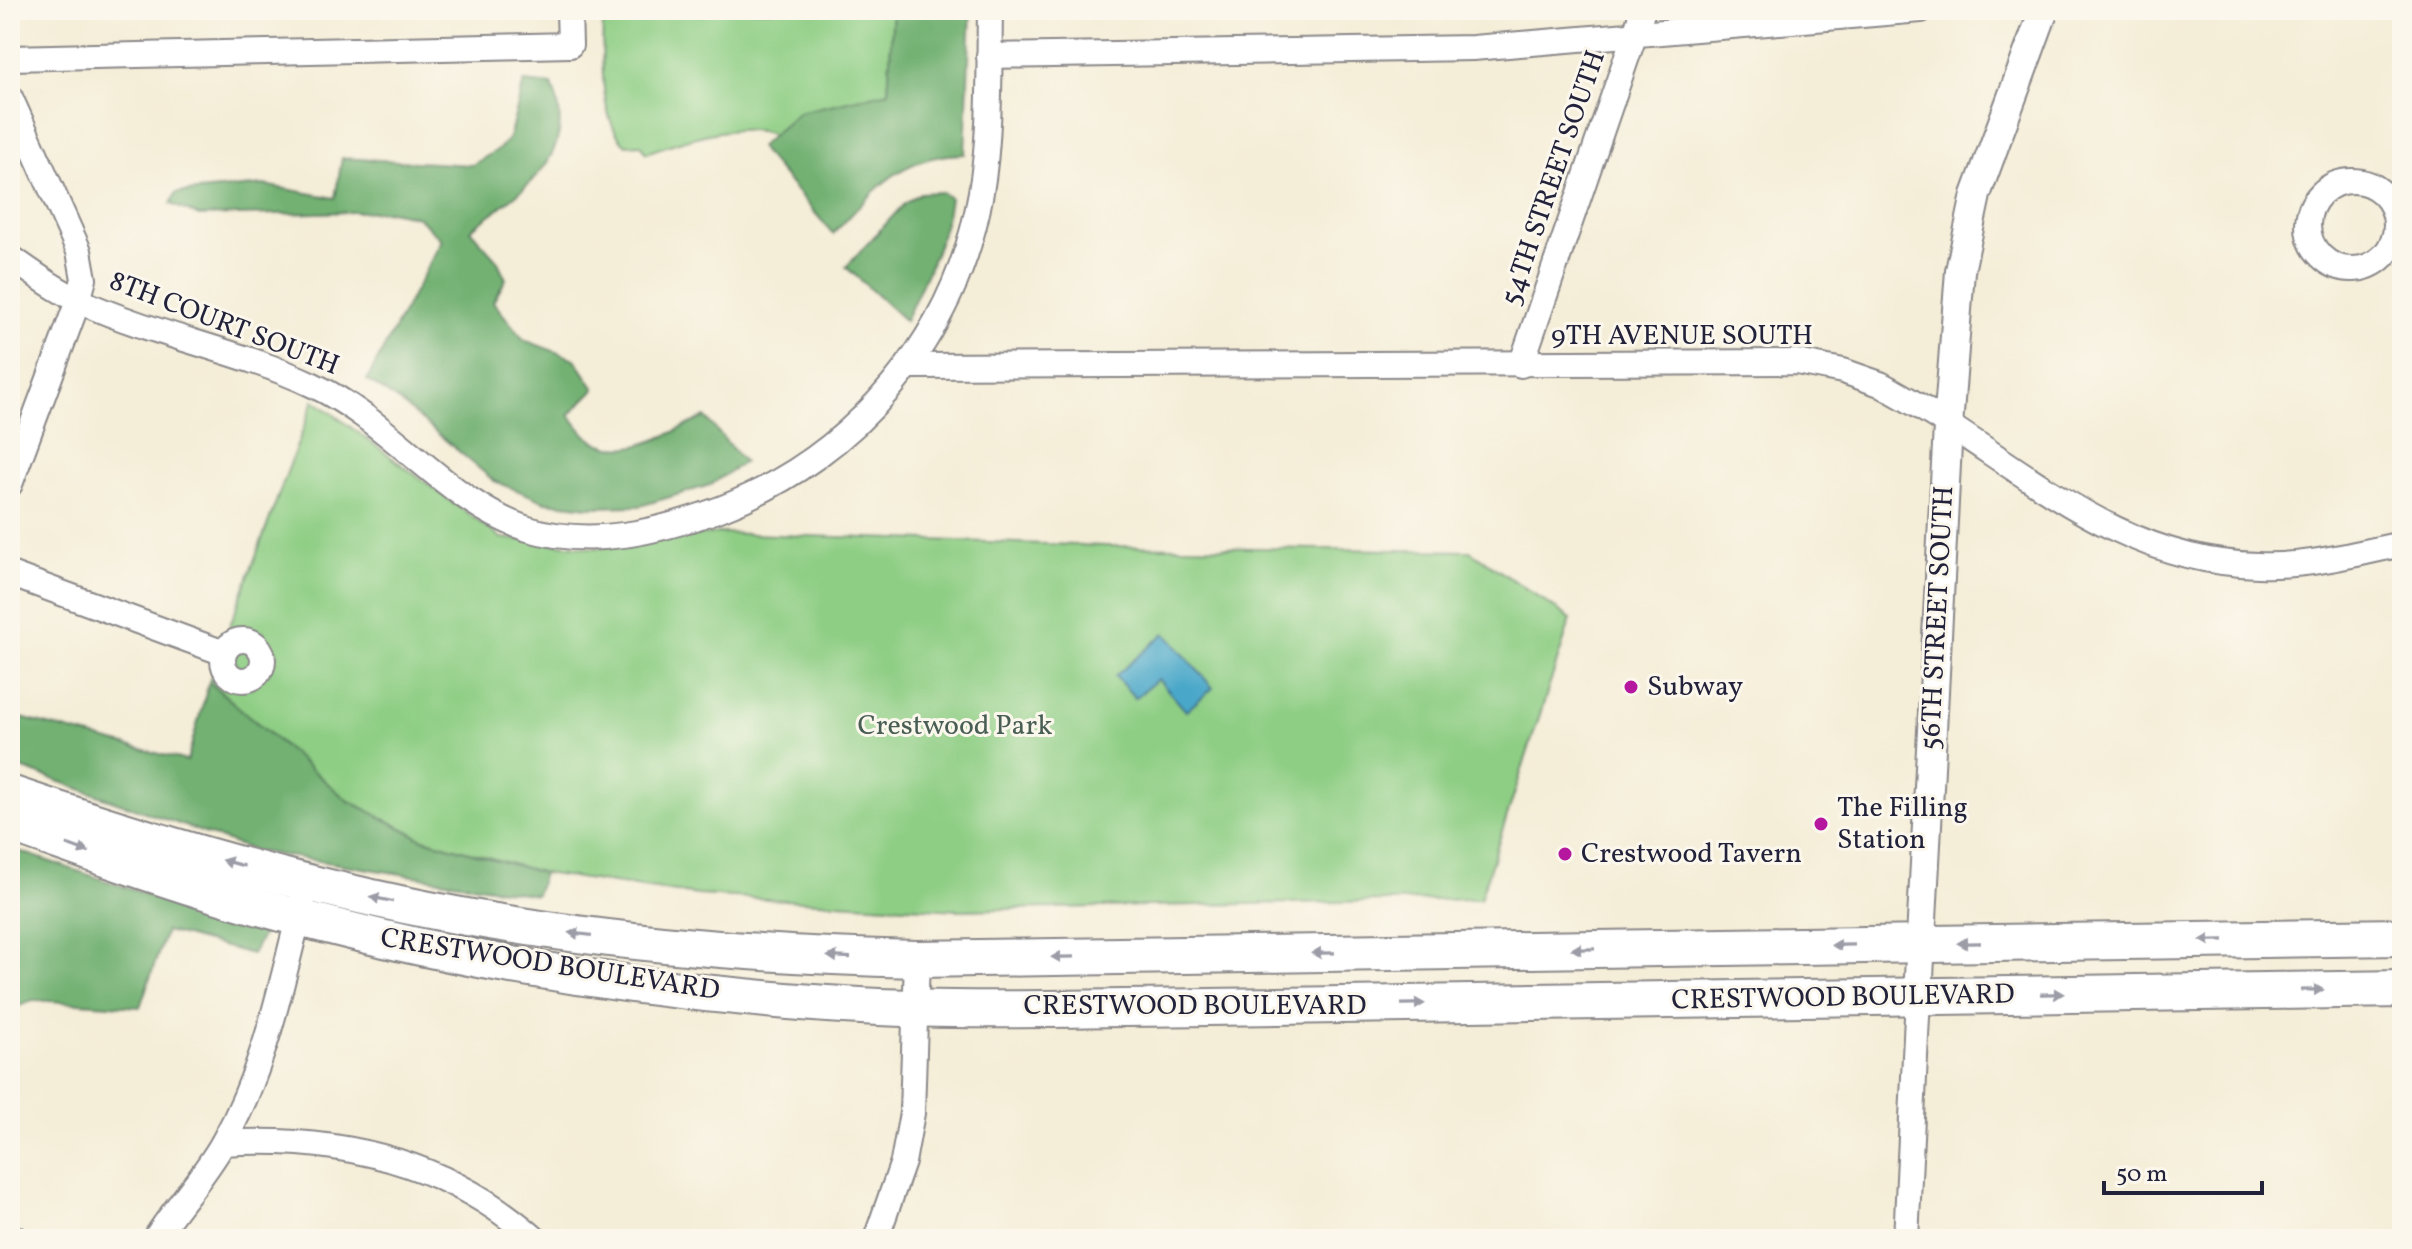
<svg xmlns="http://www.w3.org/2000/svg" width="2412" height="1249" font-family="Vollkorn,serif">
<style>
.green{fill:#8ece84;stroke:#587860;stroke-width:2}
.forest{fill:#72b172;stroke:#4a6a56;stroke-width:2}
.water{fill:#4aa7c9;stroke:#366482;stroke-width:2}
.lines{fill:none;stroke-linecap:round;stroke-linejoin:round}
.minor-casing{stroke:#8b8889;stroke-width:28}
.tertiary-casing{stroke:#8b8889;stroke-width:32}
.primary-casing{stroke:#8b8889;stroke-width:40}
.minor{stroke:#fff;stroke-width:24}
.tertiary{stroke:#fff;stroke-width:28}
.primary{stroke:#fff;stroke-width:36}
.oneway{fill:#9c9ca7}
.poi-dot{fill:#b5179e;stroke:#fbf7ec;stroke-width:3}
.labels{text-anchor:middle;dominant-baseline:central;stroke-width:6;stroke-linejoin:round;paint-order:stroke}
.street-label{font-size:28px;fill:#22223b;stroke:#fbf7ec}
.poi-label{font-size:28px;fill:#22223b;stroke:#fbf7ec;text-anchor:start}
.park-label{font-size:28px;fill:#485e55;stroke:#fbf7ec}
</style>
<rect width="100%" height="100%" fill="#fbf7ec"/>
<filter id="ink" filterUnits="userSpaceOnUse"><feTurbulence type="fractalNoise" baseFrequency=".0125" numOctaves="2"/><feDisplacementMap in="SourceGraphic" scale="16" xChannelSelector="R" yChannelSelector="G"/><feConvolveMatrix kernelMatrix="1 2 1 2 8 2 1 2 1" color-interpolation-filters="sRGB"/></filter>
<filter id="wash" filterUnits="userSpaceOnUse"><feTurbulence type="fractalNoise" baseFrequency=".006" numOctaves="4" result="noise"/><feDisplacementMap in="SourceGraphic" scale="32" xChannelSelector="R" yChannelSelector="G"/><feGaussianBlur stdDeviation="1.8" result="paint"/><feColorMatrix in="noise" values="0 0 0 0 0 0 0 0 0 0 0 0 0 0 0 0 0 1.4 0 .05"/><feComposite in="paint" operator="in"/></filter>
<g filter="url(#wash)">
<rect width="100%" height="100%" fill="#f4edd7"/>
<g class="green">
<path d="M603,10h290l-5,83 -89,19 -25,23c-35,-15 -94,6 -128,18l-6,-9 -14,1c-30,-26 -23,-98 -23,-135z"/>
<path d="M314,400l187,138 95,10 123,-15 386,13 365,5 101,68 -91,280 -521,11 -261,-15 -155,-22 -120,-34 -76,-39 -138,-118z"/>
</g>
<g class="forest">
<path d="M893,10h78l-6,144c-67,1 -89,36 -132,80l-74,-87 40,-35 89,-20z"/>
<path d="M524,82l28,3c30,74 -32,106 -82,145l27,30 9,19 -13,23 31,38 51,19 20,30 -26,26c6,6 11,14 17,20 35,31 85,-3 119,-18l39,45 -34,23 -70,21 -51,1 -43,-5 -52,-21 -94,-79 -33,-22 75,-140 -24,-23 -28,-6 -191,5 -28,-12 5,-11 88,-8 71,13 7,-40 130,7 27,-16 10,-11z"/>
<path d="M941,192l9,6c-6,44 -27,83 -45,123l-59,-54 58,-63 16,-11z"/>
<path d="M209,682l138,118 76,39 120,34 -7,22 -281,-44 -245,-87v-49l177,46z"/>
<path d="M10,848l253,86 -11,20 -86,-23 -26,76 -107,-7 -23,10z"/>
</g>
<path class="water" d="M1165,633l48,55 -27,23 -28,-32 -23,19 -20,-22z"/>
</g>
<g filter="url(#ink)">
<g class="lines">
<g class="minor-casing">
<g id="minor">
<path d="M989,56l484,-8 448,-38"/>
<path d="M10,58l560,-13 -1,-35"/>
<path d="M10,97l69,154 5,28 -6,22 -68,183"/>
<circle cx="2352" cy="225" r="44"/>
<path d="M10,257c23,16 46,33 72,45 74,34 157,48 231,83 79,37 135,119 215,144 64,19 131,3 192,-20 136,-52 237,-173 261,-317 10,-59 8,-122 9,-182"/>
<path d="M1521,365l122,-355"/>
<path d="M910,366l887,-4 46,9 37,13c126,66 227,178 378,181 49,2 97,-11 144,-21"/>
<path d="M10,574l214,79"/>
<circle cx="243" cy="660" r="20"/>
<path d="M223,1143c114,-7 224,18 312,96"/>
<path d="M10,1236l7,3"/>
<path d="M155,1239c21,-33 48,-61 68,-96 43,-77 57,-155 79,-240"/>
<path d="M876,1239l27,-77 9,-49 5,-154"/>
<path d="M1906,1239l12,-243"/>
</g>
</g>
<g class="tertiary-casing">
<path id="tertiary" d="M1918,996l30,-570 12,-155 16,-76 68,-185"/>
</g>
<g class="primary-casing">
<g id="primary">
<path d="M10,794c177,60 360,112 545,137 120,17 241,25 362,28l1485,-22"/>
<path d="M10,824c71,25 142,52 215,73 195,58 399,93 602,107 126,9 254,4 381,3l1194,-18"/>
</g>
</g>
<use href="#minor" class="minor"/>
<use href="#tertiary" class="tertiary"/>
<use href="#primary" class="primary"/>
</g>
<defs><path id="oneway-solid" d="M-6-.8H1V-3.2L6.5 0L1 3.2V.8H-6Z" transform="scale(2)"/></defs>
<g class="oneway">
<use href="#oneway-solid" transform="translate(78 848) rotate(20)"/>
<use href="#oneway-solid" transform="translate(233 863) rotate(-165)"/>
<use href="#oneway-solid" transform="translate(381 899) rotate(-168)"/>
<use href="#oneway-solid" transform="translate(580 934) rotate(-173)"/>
<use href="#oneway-solid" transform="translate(2212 940) rotate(179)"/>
<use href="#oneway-solid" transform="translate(1969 943) rotate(179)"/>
<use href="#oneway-solid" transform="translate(1843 945) rotate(179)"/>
<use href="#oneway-solid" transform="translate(1583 949) rotate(179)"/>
<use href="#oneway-solid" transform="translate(1323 953) rotate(179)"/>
<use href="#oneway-solid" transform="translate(839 957) rotate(-177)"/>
<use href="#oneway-solid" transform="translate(1063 957) rotate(179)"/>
<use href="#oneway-solid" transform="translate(2312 990) rotate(-1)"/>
<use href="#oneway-solid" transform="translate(2052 994) rotate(-1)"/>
<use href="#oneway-solid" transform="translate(1413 1004) rotate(-1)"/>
</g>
</g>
<g class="poi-dot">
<circle cx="1631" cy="687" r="8"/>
<circle cx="1821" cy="824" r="8"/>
<circle cx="1565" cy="854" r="8"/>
</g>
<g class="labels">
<g class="street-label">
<text transform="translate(1554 178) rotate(-71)">54TH STREET SOUTH</text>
<text transform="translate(224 324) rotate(21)">8TH COURT SOUTH</text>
<text x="1682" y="336">9TH AVENUE SOUTH</text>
<text transform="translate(1938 618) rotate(-87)">56TH STREET SOUTH</text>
<text transform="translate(550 965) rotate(9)">CRESTWOOD BOULEVARD</text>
<text transform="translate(1843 998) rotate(-1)">CRESTWOOD BOULEVARD</text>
<text x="1195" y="1006">CRESTWOOD BOULEVARD</text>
</g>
<g class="poi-label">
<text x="1647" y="687">Subway</text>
<text x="1837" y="808">The Filling<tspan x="1837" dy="32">Station</tspan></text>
<text x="1581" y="854">Crestwood Tavern</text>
</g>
<g class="park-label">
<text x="955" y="726">Crestwood Park</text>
</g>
</g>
<rect width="2412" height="1249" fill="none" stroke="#fbf7ec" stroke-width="40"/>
<path d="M2104 1181v12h158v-12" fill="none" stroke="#22223b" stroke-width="4"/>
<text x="2116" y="1181" font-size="24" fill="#22223b" stroke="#fbf7ec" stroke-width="6" paint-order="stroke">50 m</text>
</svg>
